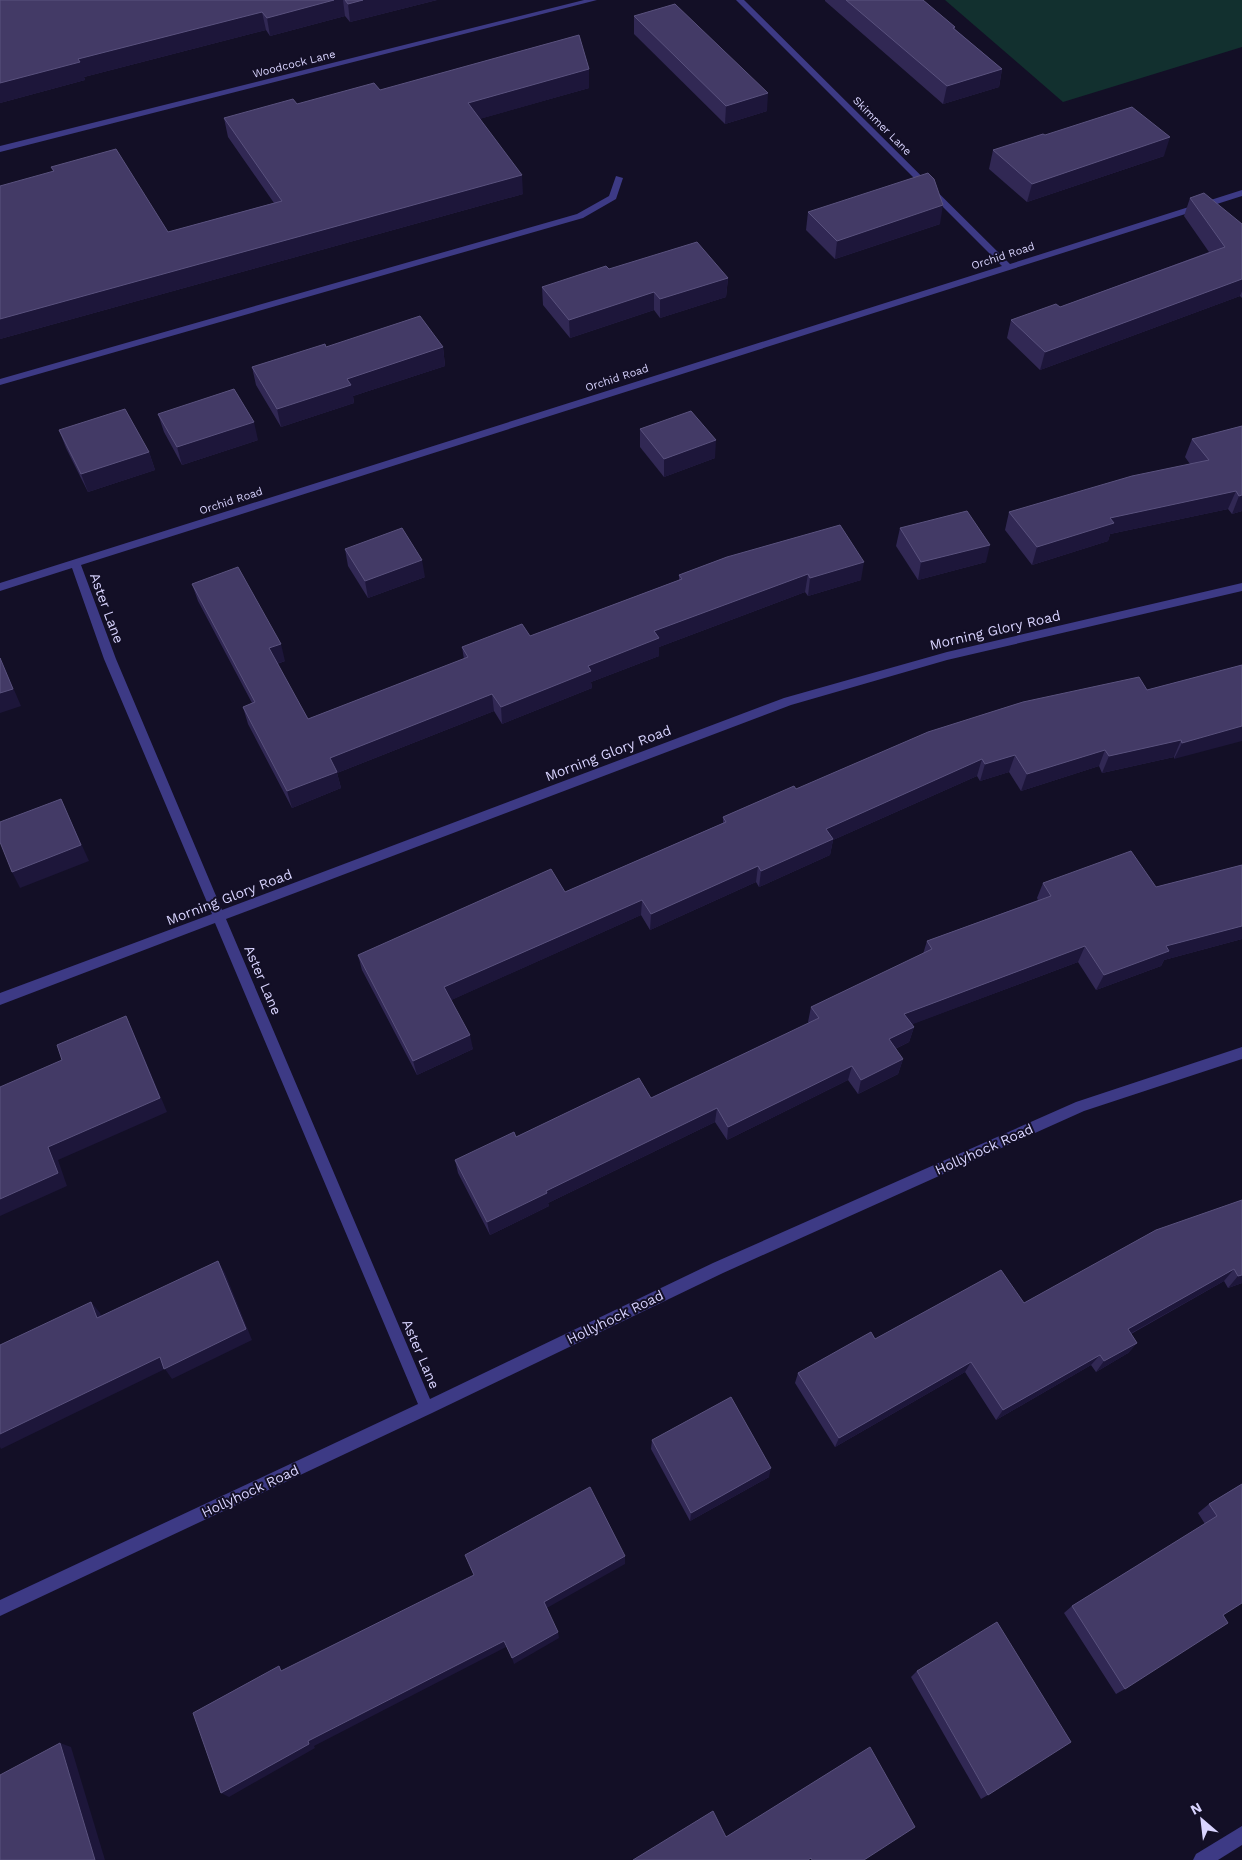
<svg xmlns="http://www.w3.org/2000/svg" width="1242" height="1860" font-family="'Work Sans',sans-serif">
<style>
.green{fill:#12302f}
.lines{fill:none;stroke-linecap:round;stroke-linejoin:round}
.street{fill:#3d3a85;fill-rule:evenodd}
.wall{fill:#312854}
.shaded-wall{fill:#1d163a}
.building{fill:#433a66;stroke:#5a527e}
.labels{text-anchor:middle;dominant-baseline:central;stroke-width:4;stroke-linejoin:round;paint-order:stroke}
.far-street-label{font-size:11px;fill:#d9d4ff;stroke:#130f26}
.street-label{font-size:14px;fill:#d9d4ff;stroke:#130f26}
</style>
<rect width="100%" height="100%" fill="#130f26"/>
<path class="green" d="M945,0h297v47l-179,55z"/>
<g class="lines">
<g class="street">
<path d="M584,0h13l-597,152v-6z"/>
<path d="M736,0h8l266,264 232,-74v6l-1161,369 35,94 106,251 562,-212 163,-46 295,-69v8l-295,69 -156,45 -565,214 204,480 283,-136 363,-161 166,-55v12l-158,52 -361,162 -291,140 -432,203v-16l418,-196 -203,-481 -215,82v-12l212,-79 -108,-255 -32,-91 -72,23v-8l1002,-317z"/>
<path d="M616,176l7,2 -7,21 -33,19 -583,167v-6l577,-165 32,-18z"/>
<path d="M1242,1826v19l-24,15h-25l3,-6z"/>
</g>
</g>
<g class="wall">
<path d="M0,0h437l-87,22 -5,-6 -75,20 -4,-6 -182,47 1,3 -85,23z"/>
<path d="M825,0h98l32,27v2l47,40 -3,18 -56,17 -118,-103z"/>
<path d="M634,16l133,95 -42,13 -91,-90z"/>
<path d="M589,69v19l-110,31 44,75 -523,145 53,-168 -2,-4 117,65 106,-29 -46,-66 -4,-19 73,-14 83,-14z"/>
<path d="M1045,135l119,21 -137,46 -38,-33 4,-19z"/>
<path d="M1190,198l52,26v74l-2,-2 -200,74 -33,-32 4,-18 49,-13 149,-55 -25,-36z"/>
<path d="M808,212l132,12 -105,35 -29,-29z"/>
<path d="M609,269l119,9 -2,19 -66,21 -6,-8 -84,28 -27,-33 -1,-18z"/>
<path d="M326,347h117l2,19 -92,30 1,7 -73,24 -25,-42 -4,-18z"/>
<path d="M158,414l100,26 -76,25 -18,-33z"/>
<path d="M1242,426v85l-10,3 -4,-5 -118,25 -2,7 -76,24 -27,-35 4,-18 181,-48 -5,-7 7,-18z"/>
<path d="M640,429l75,29 -51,19 -24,-30z"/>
<path d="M59,430l90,22 6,18 -67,22 -22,-44z"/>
<path d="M900,528l86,34 -68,18 -22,-34z"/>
<path d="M345,549l80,28 -57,21 -20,-32z"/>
<path d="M727,557l134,23 -53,16 -3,-4 -146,55v9l-68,26 1,6 -90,36 -8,-13 -157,62 4,15 -49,20 -44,-84 -5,-17 9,-4 -54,-102 -6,-17 93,77 -8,3 31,55 156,-60 -2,-12 68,-11 149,-56v-5z"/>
<path d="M1242,665l-68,94v-2l-72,16 -3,-7 -78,25 -12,-19 -29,9 -3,-5 -144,64 -3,15 -71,32 -3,-5 -106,48 -9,-15 -190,85 22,49 -56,26 -55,-105 -4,-15 207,-63 158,-69v-6l73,-28 351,-99z"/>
<path d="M1242,865v74l-78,21 -3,6 -65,24 -18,-28 -166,62 2,3 -5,15 -14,7 8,10 -5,15 -40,20 -10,-14 -121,60 -12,-18 -167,81 1,3 -59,29 -32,-62 -3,-13 61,-23 135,-39 158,-75 -1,-1 3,-15 112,-53 4,-13 111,-41 -1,-2 6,-15 113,4z"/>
<path d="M1242,1200v83l-14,5 -4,-7 -93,53 6,9 -9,10 -32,19 -5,-7 -95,55 -31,-48 -130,75 -40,-64 3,-10 77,-34 149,-36z"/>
<path d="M652,1440l117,37 -79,44 -39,-72z"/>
<path d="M1242,1484l-19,131 -98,74 -9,5 -52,-81 8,-7 133,-82 -7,-11 11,-9z"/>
<path d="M917,1671l71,124 -7,4 -70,-122z"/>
</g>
<g class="shaded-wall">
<path d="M334,0h9l2,16 -75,20 -3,-18z"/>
<path d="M363,0h74l-87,22 -2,-18z"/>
<path d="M262,12l4,18 -182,47 1,3 -85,23v-20l78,-24z"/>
<path d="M589,69v19l-120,34 -1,-19z"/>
<path d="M1002,69l-3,18 -56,17 4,-18z"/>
<path d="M768,93l-1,18 -42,13 1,-18z"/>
<path d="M1170,137l-6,19 -137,46 5,-18z"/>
<path d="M522,175l1,19 -523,145v-20z"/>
<path d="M943,205l-3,19 -105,35 2,-18z"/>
<path d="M728,278l-2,19 -66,21v-19z"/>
<path d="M1242,279v12l-2,5 -200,74 5,-18z"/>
<path d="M654,292v18l-84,28 -1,-18z"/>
<path d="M443,347l2,19 -92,30 1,7 -73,24 -4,-18 70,-30z"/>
<path d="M254,422l4,18 -76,25 -5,-18z"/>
<path d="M716,440l-1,18 -51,19v-18z"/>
<path d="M149,452l6,18 -67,22 -7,-18z"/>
<path d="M1236,491l-8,18 -118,25 -2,7 -76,24 5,-18 73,-29z"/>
<path d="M1242,495v16l-10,3 7,-18z"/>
<path d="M990,545l-4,17 -68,18 3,-18z"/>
<path d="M422,560l3,17 -57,21 -3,-17z"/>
<path d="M864,562l-3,18 -53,16 2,-18z"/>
<path d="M808,574l-3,18 -146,55v9l-68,26 1,6 -90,36 -1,-17 87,-41 66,-35z"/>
<path d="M281,644l4,17 -12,4 -4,-17z"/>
<path d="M0,657l21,49 -21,7z"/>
<path d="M492,694l2,17 -157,62 4,15 -49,20 -5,-17 43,-33z"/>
<path d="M1242,726v15l-68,18 8,-16z"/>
<path d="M1181,740l-7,17 -72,16 7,-17z"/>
<path d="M1105,750l-6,16 -78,25 6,-17z"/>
<path d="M1015,755l-6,17 -29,9 5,-17z"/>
<path d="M982,759l-5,17 -144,64 -3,15 -71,32 2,-16 65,-42z"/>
<path d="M61,799l28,62 -69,27 -8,-16z"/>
<path d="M758,866l-2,16 -106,48 1,-16z"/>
<path d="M642,900l-1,15 -194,87 -3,-15z"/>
<path d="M1242,926v13l-78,21 -3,6 -65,24 8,-15 62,-29z"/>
<path d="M1085,946l-7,16 -178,67 4,-15z"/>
<path d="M126,1016l7,15 34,81 -109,48 9,26 -67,30v-17l48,-52z"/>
<path d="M914,1027l-5,15 -25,12 5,-15z"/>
<path d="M470,1035l3,14 -56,26 -4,-14z"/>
<path d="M903,1059l-5,15 -40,20 3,-14z"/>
<path d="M852,1066l-4,14 -121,60 1,-13z"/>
<path d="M717,1108l-2,14 -167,81 1,3 -59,29 -3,-13 59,-31z"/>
<path d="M218,1261l7,12 27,67 -80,39 -7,-10 -164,80 -1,-2v-13z"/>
<path d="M1234,1269l-10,12 -105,59 9,-11z"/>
<path d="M1242,1275v8l-14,5 10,-12z"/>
<path d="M91,1302l9,11 6,16 -9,-11z"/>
<path d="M1137,1343l-9,10 -32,19 8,-11z"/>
<path d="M1100,1355l-9,10 -95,55 7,-10z"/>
<path d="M971,1362l-6,10 -130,75 4,-9z"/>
<path d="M771,1468l-2,9 -79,44 1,-8z"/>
<path d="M625,1556v8l-80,45 -1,-7z"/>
<path d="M558,1632l1,6 -45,26 -2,-6z"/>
<path d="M504,1641l2,6 -192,99 1,2 -86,49 -8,-4 87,-52z"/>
<path d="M60,1743l11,4 34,113h-10z"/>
</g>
<g class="building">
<path d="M0,0h334l-67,18 -5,-6 -184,47 2,3 -80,21z"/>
<path d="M345,0h18l-15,4z"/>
<path d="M846,0h77l32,27 -2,1 49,41 -55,17z"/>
<path d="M675,4l93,89 -42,13 -92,-90z"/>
<path d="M579,35l10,34 -121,34 54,72 -522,144v-133l54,-15 -3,-4 65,-18 52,83 114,-31 -58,-83 69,-19 4,5 77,-21 6,7z"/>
<path d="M1132,107l38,30 -138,47 -39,-34 50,-16 2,1z"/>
<path d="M928,173l6,6 9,26 -106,36 -29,-29z"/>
<path d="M1204,193l38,31v55l-197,73 -34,-32 45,-16 4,3 165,-60 -35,-49z"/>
<path d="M697,242l31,36 -68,21 -6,-7 -85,28 -27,-33 64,-21 3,3z"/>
<path d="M420,316l23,31 -96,32 4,6 -74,24 -25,-42 73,-23 1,3z"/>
<path d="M234,389l20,33 -77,25 -19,-33z"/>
<path d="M125,409l24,43 -68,22 -22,-44z"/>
<path d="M691,411l25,29 -52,19 -24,-30z"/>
<path d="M1242,426v69l-3,1 -3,-5 -126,27 4,5 -77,24 -28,-35 123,-36 77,-16 -17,-21z"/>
<path d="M967,511l23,34 -69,17 -21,-34z"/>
<path d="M840,525l24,37 -54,16 -2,-4 -154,57 5,7 -71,28 3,5 -90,36 -9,-13 -162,64 7,14 -50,19 -44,-84 12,-5 -63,-118 46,-17 43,77 -12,4 39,71 160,-62 -6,-10 60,-23 8,12 152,-57 -3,-4 48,-18z"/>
<path d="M402,528l20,32 -57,21 -20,-32z"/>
<path d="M0,658l13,31 -13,4z"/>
<path d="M1242,665v61l-60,17 -1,-3 -72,16 -4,-6 -78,24 -12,-19 -30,9 -3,-5 -156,70 7,10 -72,32 -3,-5 -107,48 -9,-14 -198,87 26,48 -57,26 -55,-106 193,-86 14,23 161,-70 -3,-5 71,-31 2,3 132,-57 95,-30 116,-25 8,13z"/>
<path d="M61,799l20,46 -69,27 -12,-30v-20z"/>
<path d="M1131,851l25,36 86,-22v61l-76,20 3,5 -65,24 -19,-29 -181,68 10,13 -25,12 14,20 -42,21 -9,-14 -124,61 -11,-19 -171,83 1,2 -60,29 -32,-62 59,-28 2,5 123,-59 12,20 168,-80 -8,-11 121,-58 -5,-8 124,-45 -8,-13z"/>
<path d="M126,1016l34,82 -112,49 10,26 -58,26v-112l62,-27 -5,-15z"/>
<path d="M1242,1200v75l-4,1 -4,-7 -106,60 9,14 -33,18 -4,-6 -97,55 -32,-48 -132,76 -41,-65 73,-41 4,7 126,-69 23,33 132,-73z"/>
<path d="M218,1261l28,68 -82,40 -4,-12 -160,77v-89l91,-43 6,16z"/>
<path d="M731,1397l40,71 -80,45 -39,-73z"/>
<path d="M1242,1484v119l-19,12 5,8 -103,66 -53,-83 145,-90 -8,-12z"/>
<path d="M590,1487l35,69 -81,46 14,30 -46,26 -8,-17 -196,100 1,3 -88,49 -28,-80 86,-47 2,5 193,-96 -9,-20z"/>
<path d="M997,1622l74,120 -83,53 -71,-124z"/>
<path d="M60,1743l35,117h-95v-85z"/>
<path d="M870,1747l45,80 -51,33h-52l-1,-2 -3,2h-175l80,-49 13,26z"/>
</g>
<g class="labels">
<g class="far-street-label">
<text transform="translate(294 64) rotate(-14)">Woodcock Lane</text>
<text transform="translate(882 126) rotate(45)">Skimmer Lane</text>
<text transform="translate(1003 256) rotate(-18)">Orchid Road</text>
<text transform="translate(617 378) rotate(-18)">Orchid Road</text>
<text transform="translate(231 501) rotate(-18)">Orchid Road</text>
</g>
<g class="street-label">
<text transform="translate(107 608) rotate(70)">Aster Lane</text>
<text transform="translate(995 630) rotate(-13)">Morning Glory Road</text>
<text transform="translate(608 753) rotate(-21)">Morning Glory Road</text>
<text transform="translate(229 897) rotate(-21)">Morning Glory Road</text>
<text transform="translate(263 980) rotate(67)">Aster Lane</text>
<text transform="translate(984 1149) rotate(-24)">Hollyhock Road</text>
<text transform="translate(615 1317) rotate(-26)">Hollyhock Road</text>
<text transform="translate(421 1354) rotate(67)">Aster Lane</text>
<text transform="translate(250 1491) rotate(-25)">Hollyhock Road</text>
</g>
</g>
<g transform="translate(1202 1820) rotate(332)" stroke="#130f26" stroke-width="4" paint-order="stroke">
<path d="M0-4L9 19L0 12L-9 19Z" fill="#d9d4ff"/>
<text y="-8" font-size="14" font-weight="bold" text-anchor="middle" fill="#d9d4ff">N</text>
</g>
</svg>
